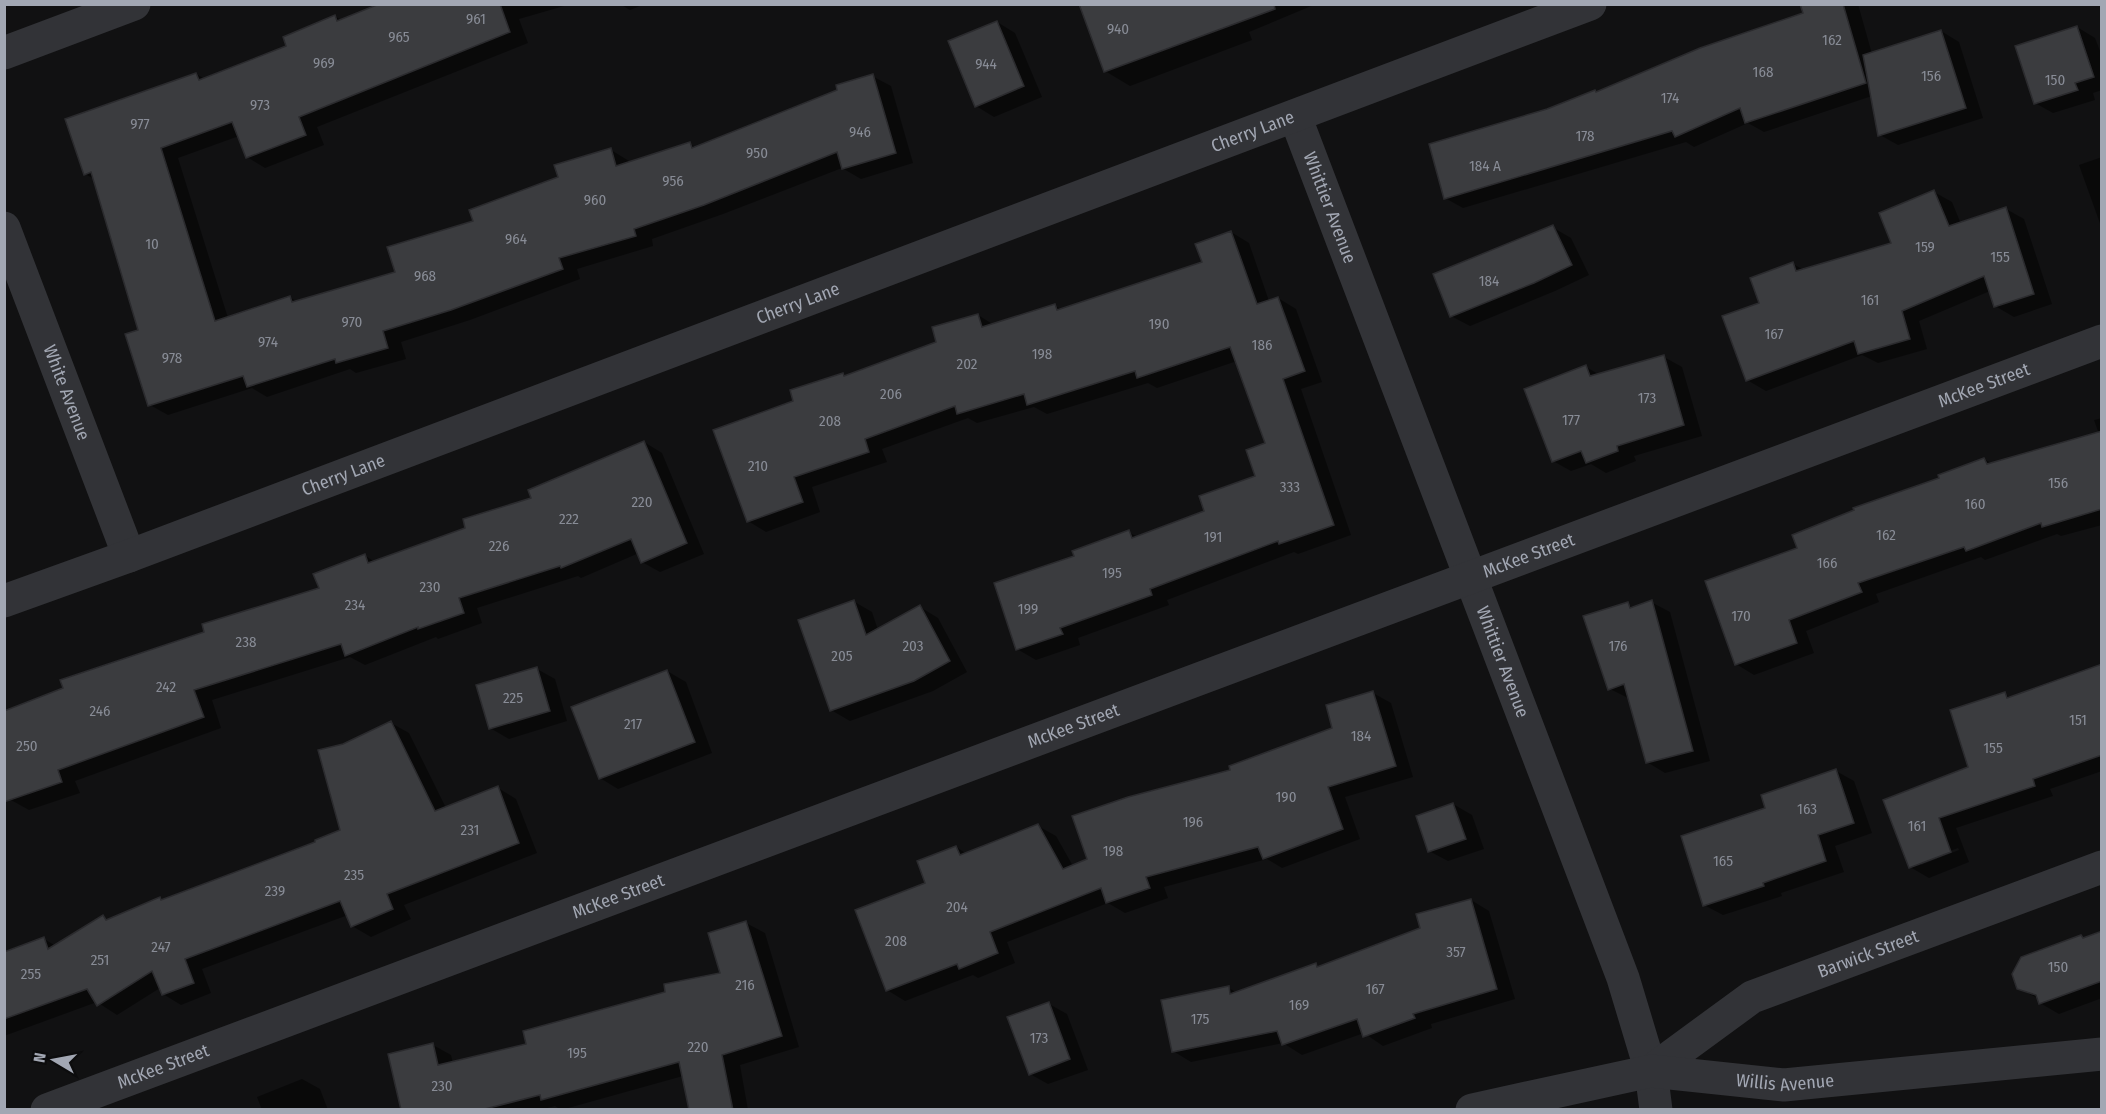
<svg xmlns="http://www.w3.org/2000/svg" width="2106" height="1114" font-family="'Fira Sans Condensed',sans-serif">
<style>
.shadow{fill:#0007;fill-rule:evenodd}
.building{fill:#3b3c3f;stroke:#2b2b2e;stroke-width:1.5}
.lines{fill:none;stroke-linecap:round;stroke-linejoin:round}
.minor{stroke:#323337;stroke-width:33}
.labels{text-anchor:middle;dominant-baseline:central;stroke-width:4.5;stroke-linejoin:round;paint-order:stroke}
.number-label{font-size:15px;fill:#888c96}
.street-label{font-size:18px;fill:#a2a7b3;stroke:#0c0c0d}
</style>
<rect width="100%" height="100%" fill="#111112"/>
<g class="shadow">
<path d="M383,4h188l-52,15 9,24 -211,84 7,18 -59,23 -18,-11 -8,-21 -61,22 50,160 62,-21 7,5 100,-29 78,-51 136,-72 18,11 1,2 60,-19 7,4 175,-72 19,10 22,77 -52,16 -19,-11 -119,46 -71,25 1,7 -76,23 3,10 -110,41 -69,22 5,17 -50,14 -6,-4 -83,28 -15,-9 -84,27 -18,-10 -10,-74 -46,-152 -9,-5 111,-100 9,5 83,-33 47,-30 7,5z"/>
<path d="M620,4h25l-15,6z"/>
<path d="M1081,4h235l-67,28 3,8 -122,46 -25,-15z"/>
<path d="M1802,4h56l14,50 69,-23 18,11 24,76 -85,27 -18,-10 -8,-39 -108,36 -16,-9 -54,24 -8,-5 -223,66 -18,-10 153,-105 207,-79z"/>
<path d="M997,22l18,11 27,64 -48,20 -18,-11z"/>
<path d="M2077,27l18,11 7,18v34l-9,3 2,7 -42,13 -18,-10z"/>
<path d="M2102,157v72l-23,-64z"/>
<path d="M1934,192l18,10 9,22 45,-15 18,10 28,85 -38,13 -19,-11 -5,-15 -71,30 8,28 -49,14 -16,-8 -96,36 -19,-11 14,-76 32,-40 11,6 89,-26z"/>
<path d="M1552,227l19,11 18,37 -34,16 -85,35 -19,-10z"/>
<path d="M1231,232l18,11 20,58 9,-3 18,11 26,73 -21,7 50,146 -53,19 -4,-2 -127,48 2,5 -91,33 2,7 -44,15 -19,-11 59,-92 52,-25 10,5 68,-25 51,-36 10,-32 -30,-83 -80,27 -9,-5 -101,31 -13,-7 -57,16 -9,-5 -86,31 5,13 -75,25 8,25 -54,20 -18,-11 47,-119 48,-28 4,2 91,-33 40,-28 16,10 61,-19 8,4 141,-47z"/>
<path d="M1664,357l18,10 20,69 -68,20 2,5 -30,12 -15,-9 -20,7 -18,-10 33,-94 14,8z"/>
<path d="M2102,418v107l-41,11 -4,-2 -72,26 -4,-3 -105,37 3,8 -73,29 8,22 -60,22 -18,-11 63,-115 185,-90 9,5 106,-30 -5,-14z"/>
<path d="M644,442l18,11 42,101 -44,18 -18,-10 -3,-9 -58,25 -3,-2 -101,32 5,15 -44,16 -2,-2 -71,28 -15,-8 -138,43 9,28 -146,53 5,12 -51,17 -18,-10 -7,-17 202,-150 115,-44 43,-34 11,7 92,-33 66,-30z"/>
<path d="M853,601l19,11 6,18 42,-23 18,11 29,54 -34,19 -83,30 -19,-11z"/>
<path d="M1651,602l19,10 40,149 -45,12 -18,-11 -17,-63 -20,-10 17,-85 7,4z"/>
<path d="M2102,666v105l-52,18 3,7 -97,32 13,34 -40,16 -19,-11 -25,-66 85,-33 35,-74 6,4zM1958,848l1,2 -38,15v-3z"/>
<path d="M537,669l18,10 12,42 -58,18 -19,-11z"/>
<path d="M667,671l19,11 26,71 -94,36 -18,-11z"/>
<path d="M1373,693l18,10 22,74 -68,20 15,42 -78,29 -15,-9 -103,28 4,11 -43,15 -17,-10 -101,39 8,21 -37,15 -5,-3 -68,26 -18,-11 40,-106 29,-37 11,7 71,-28 18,10 17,30 15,-7 144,-88 102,-42z"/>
<path d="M391,723l18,10 37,75 52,-20 18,11 21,54 -133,52 7,14 -40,18 -19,-11 -4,-11 -146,54 9,24 -30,12 -18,-11 -3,-6 -43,27 -20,-13 -93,34v-82l40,-15 12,7 47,-29 6,3 51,-21 3,2 154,-58 24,-13 3,-85z"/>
<path d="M1836,771l18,10 18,52 -37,13 9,26 -63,21 1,3 -59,19 -19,-10 63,-96z"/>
<path d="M1453,804l19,11 12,34 -36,12 -19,-10z"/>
<path d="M1471,900l18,11 26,88 -84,25 1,4 -49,18 -19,-13 -62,22 -19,-12 -92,19 -18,-11 56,-63 8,5 79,-28 3,2 102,-38z"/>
<path d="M746,923l19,10 34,114 -59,18 8,45h-58l-7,-34 -122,34 -6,-4 -15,4h-137l30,-65 18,10 2,8 75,-17 194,-72z"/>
<path d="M2102,935v63l-43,16 -19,-11 -1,-4 -21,-11 63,-52 5,3z"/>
<path d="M1049,1004l18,10 21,56 -40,14 -18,-10z"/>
<path d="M302,1079l18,10 8,21h-66l-5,-13z"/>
</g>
<g class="building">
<path d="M379,4h121l10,28 -211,85 7,18 -60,23 -14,-36 -71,26 54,173 75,-25 2,6 103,-30 -8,-25 86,-26 -4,-11 89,-33 -4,-12 57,-17 5,18 74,-24 2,6 145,-58 -1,-5 37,-11 23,79 -54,16 -5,-17 -133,53 -70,24 2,7 -77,22 4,11 -112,41 -68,21 5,17 -52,15 -1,-4 -88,28 -4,-11 -95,30 -23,-72 13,-4 -47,-158 -7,3 -19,-56 131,-46 3,7 87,-34 -3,-9 52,-22 2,6z"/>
<path d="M1079,4h195l1,5 -171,63z"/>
<path d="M1800,4h43l23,79 -121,40 -5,-15 -65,29 -3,-6 -228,68 -15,-55 118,-35 48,-19 1,2 104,-44 103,-35z"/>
<path d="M997,21l27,65 -49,21 -27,-66z"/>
<path d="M2077,26l17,51 -19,6 3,7 -44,14 -19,-58z"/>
<path d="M1941,30l25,78 -88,28 -15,-81z"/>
<path d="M1934,190l15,36 57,-19 28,87 -40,13 -10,-31 -82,35 8,28 -52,15 -4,-13 -108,40 -24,-65 37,-13 -9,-25 43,-16 3,9 95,-28 -12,-30z"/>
<path d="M1553,225l19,40 -38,18 -84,34 -17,-43z"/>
<path d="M1231,231l26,73 21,-7 27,74 -22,8 51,146 -55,19 -1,-3 -128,48 2,6 -92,33 3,6 -47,16 -22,-67 80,-27 -2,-5 57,-21 3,8 72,-27 -5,-15 56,-20 -9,-26 19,-7 -35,-96 -93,31 -2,-7 -108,34 -3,-11 -67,20 -2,-8 -90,33 4,13 -75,25 9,25 -56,20 -34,-92 80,-29 -3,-11 53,-17 1,3 92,-34 -4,-15 46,-13 4,13 73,-23 2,6 145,-48 -7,-18z"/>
<path d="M1664,355l20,70 -67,21 1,5 -32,12 -5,-12 -29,11 -28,-73 62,-24 4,11z"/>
<path d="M2102,431v78l-60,18 -1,-4 -75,28 -2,-4 -106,36 4,9 -73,28 8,23 -62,22 -30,-84 92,-33 -5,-13 62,-25 -1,-2 86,-30 -1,-3 46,-17 3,6z"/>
<path d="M644,441l43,102 -46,20 -10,-24 -70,29 -1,-2 -101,32 5,15 -46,16v-2l-73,29 -4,-12 -147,46 10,27 -146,53 4,12 -58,20v-91l59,-23 -3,-8 144,-48 -2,-8 117,-36 -6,-14 52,-20 3,9 97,-35 -2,-9 68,-21 -3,-8z"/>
<path d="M854,600l12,35 54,-30 30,56 -36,20 -84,30 -32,-91z"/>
<path d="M1652,600l41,151 -47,12 -22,-79 -16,6 -25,-74 45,-14 2,6z"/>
<path d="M2102,664v91l-69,24 2,7 -96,32 12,34 -42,16 -26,-68 85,-33 -18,-57 55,-18 2,6z"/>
<path d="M537,667l13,44 -61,18 -13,-44z"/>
<path d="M667,670l28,72 -96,37 -28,-72z"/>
<path d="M1373,691l23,75 -68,21 15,42 -80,30 -5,-12 -112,30 4,11 -44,15 -5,-15 -111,44 8,21 -39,16 -2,-5 -71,27 -31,-81 70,-27 -8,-22 39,-15 4,9 78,-31 25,45 24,-10 -15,-43 56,-19 102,-27 -1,-4 103,-38 -6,-23z"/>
<path d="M391,721l44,90 63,-25 21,57 -132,51 6,15 -42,18 -11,-26 -155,58 9,24 -32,12 -10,-24 -55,35 -10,-17 -83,30v-67l40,-15 4,12 55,-34 3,5 54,-23 1,3 154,-58v-2l25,-10 -22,-80 25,-6z"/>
<path d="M1836,769l18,54 -36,12 8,26 -63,22 1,3 -61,20 -22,-70 84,-28 -4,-13z"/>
<path d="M1453,803l13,36 -38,13 -12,-36z"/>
<path d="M1471,899l26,90 -84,25 2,4 -52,19 -6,-18 -75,26 -5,-14 -105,21 -11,-52 68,-14 1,8 86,-31 1,4 103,-39 -4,-14z"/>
<path d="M746,921l36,115 -60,19 11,55h-44l-10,-48 -138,38 -1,-5 -59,15h-80l-13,-56 45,-11 5,22 88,-21 -3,-13 142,-39 -1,-8 56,-11 -12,-40z"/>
<path d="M2102,931v50l-63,23 -3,-9 -19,-6 -5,-15 9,-17 60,-22 2,3z"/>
<path d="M1049,1002l21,57 -41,16 -22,-58z"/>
</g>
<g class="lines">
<g class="minor">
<path d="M4,53l130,-49"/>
<path id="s1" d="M1295,116l328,862 28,93 5,39"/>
<path id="s2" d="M4,228l125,328"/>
<path id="s3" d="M4,601l125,-45 1461,-552"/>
<path id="s4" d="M1651,1071l101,-74 350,-130"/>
<path id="s5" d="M47,1110l2055,-769"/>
<path id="s6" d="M1472,1110l179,-39 133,14 318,-31"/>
</g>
</g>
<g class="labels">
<g class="number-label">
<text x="476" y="19">961</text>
<text x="1118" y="29">940</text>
<text x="399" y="37">965</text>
<text x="1832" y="40">162</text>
<text x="324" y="63">969</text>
<text x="986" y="64">944</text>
<text x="1763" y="72">168</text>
<text x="1931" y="76">156</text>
<text x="2055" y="80">150</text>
<text x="1670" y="98">174</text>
<text x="260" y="105">973</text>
<text x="140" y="124">977</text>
<text x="860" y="132">946</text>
<text x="1585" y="136">178</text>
<text x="757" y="153">950</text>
<text x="1485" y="166">184 A</text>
<text x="673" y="181">956</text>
<text x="595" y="200">960</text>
<text x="516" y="239">964</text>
<text x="152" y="244">10</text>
<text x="1925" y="247">159</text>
<text x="2000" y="257">155</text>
<text x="425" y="276">968</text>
<text x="1489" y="281">184</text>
<text x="1870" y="300">161</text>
<text x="352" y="322">970</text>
<text x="1159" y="324">190</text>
<text x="1774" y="334">167</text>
<text x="268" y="342">974</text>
<text x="1262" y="345">186</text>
<text x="1042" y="354">198</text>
<text x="172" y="358">978</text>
<text x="967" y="364">202</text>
<text x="891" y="394">206</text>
<text x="1647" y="398">173</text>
<text x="1571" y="420">177</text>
<text x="830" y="421">208</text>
<text x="758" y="466">210</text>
<text x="2058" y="483">156</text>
<text x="1290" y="487">333</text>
<text x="642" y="502">220</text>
<text x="1975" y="504">160</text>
<text x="569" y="519">222</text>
<text x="1886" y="535">162</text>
<text x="1213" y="537">191</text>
<text x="499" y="546">226</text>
<text x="1827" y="563">166</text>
<text x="1112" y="573">195</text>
<text x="430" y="587">230</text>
<text x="355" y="605">234</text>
<text x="1028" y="609">199</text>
<text x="1741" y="616">170</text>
<text x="246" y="642">238</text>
<text x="913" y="646">203</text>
<text x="1618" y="646">176</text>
<text x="842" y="656">205</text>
<text x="166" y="687">242</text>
<text x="513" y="698">225</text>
<text x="100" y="711">246</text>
<text x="2078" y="720">151</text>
<text x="633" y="724">217</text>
<text x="1361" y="736">184</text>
<text x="27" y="746">250</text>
<text x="1993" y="748">155</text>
<text x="1286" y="797">190</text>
<text x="1807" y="809">163</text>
<text x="1193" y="822">196</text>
<text x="1917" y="826">161</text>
<text x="470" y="830">231</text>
<text x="1113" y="851">198</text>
<text x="1723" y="861">165</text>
<text x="354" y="875">235</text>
<text x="275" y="891">239</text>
<text x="957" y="907">204</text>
<text x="896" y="941">208</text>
<text x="161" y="947">247</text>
<text x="1456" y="952">357</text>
<text x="100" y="960">251</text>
<text x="2058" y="967">150</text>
<text x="31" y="974">255</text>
<text x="745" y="985">216</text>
<text x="1375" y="989">167</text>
<text x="1299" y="1005">169</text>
<text x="1200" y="1019">175</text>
<text x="1039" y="1038">173</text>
<text x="698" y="1047">220</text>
<text x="577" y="1053">195</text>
<text x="442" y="1086">230</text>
</g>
<g class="street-label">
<text stroke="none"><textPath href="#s3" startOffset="1334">Cherry Lane</textPath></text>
<text stroke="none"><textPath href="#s1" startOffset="98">Whittier Avenue</textPath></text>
<text stroke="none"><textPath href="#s3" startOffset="848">Cherry Lane</textPath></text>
<text stroke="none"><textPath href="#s5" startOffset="2068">McKee Street</textPath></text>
<text stroke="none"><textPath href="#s2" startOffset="176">White Avenue</textPath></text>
<text stroke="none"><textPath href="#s3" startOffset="362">Cherry Lane</textPath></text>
<text stroke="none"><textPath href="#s5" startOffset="1582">McKee Street</textPath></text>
<text stroke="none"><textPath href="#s1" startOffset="584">Whittier Avenue</textPath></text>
<text stroke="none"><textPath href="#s5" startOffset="1096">McKee Street</textPath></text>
<text stroke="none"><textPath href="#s5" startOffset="610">McKee Street</textPath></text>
<text stroke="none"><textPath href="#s4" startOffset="249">Barwick Street</textPath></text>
<text stroke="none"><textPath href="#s5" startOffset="124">McKee Street</textPath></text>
<text stroke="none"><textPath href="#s6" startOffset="318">Willis Avenue</textPath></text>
</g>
</g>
<rect width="2106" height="1114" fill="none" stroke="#a2a7b3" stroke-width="12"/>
<g transform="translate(54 1060) rotate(280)" stroke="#0c0c0d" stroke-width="4.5" paint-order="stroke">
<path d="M0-4.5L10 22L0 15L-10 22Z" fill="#a2a7b3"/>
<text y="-9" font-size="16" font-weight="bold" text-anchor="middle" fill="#a2a7b3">N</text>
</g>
</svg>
